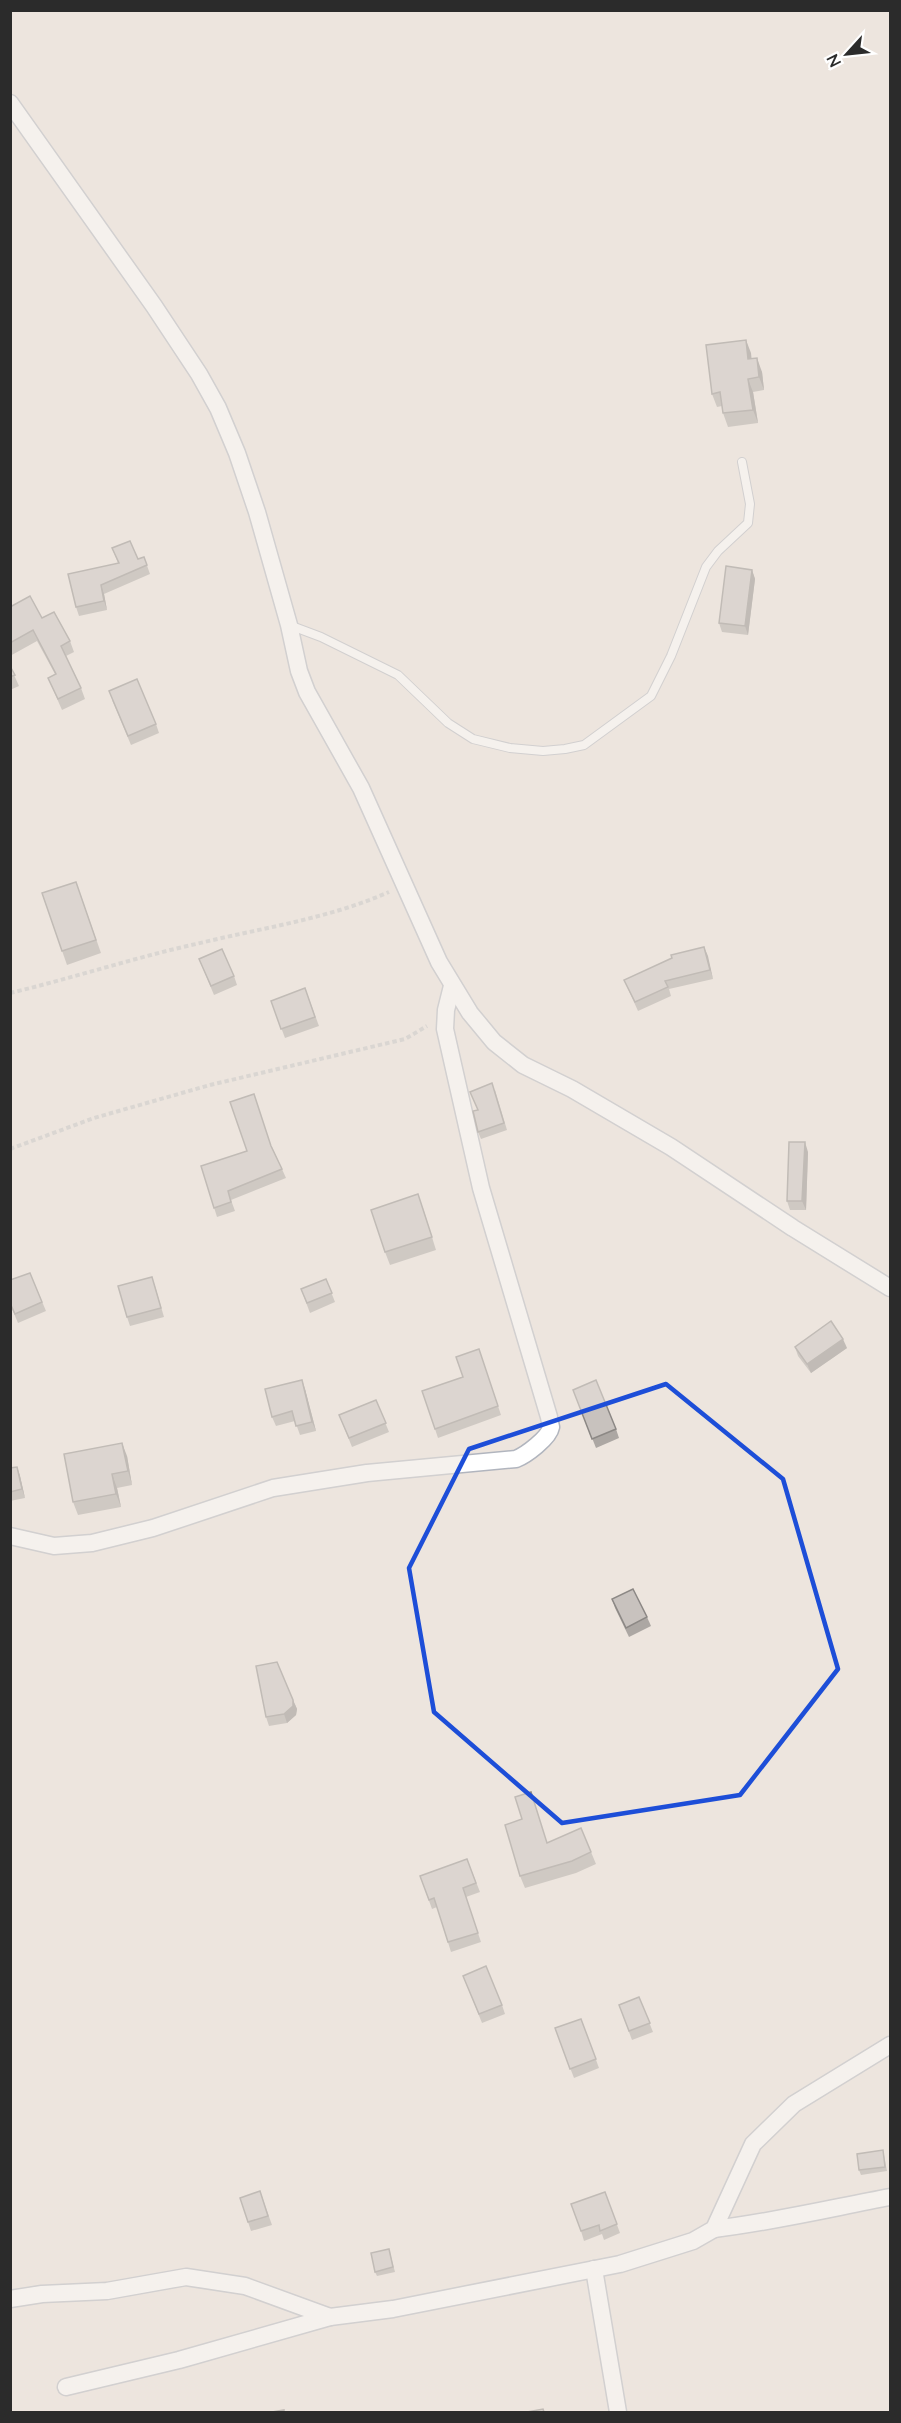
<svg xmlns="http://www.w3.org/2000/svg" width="901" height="2423" font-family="Lato,sans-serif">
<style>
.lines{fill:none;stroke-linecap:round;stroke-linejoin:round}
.lane-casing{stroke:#b1b5be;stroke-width:10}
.street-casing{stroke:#b1b5be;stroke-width:19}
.path{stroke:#c4c4c4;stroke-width:4;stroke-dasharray:4.5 3;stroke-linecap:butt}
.lane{stroke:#fff;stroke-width:8}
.street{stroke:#fff;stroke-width:16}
.wall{fill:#aca7a3}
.shaded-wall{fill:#8c8885}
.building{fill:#c8c2be;stroke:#8c8885;stroke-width:1.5}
.marked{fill:none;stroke:#1d4ed8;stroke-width:4.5;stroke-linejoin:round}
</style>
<rect width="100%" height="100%" fill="#ede5de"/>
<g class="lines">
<g class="lane-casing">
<path id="lane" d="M289,625l32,12 77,38 50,48 25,16 37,9 33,3 22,-2 19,-4 67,-49 20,-40 35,-89 12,-16 30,-28 2,-19 -8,-42"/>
</g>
<g class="street-casing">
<g id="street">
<path d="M10,103l144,203 45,68 19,34 19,45 20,59 32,113 10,46 8,21 54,96 78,174 31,51 24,29 29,23 49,24 99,58 122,81 97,60"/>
<path d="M10,1536l44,10 38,-3 61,-15 120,-40 94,-15 149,-14c10,-4 33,-21 35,-32 0,0 -2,-9 -2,-10l-68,-229 -36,-159 1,-19 6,-24"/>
<path d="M714,2229c59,-7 118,-21 176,-32"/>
<path d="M594,2269l24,143"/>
<path d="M10,2299l32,-5 65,-3 79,-14 59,9 85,31 63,-8 227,-45 73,-23 21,-12 39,-85 41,-40 96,-59"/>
<path d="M66,2387l113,-27 151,-43"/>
</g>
</g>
<g class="path">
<path d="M10,993c63,-15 123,-35 186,-49 65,-16 132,-25 193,-52"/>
<path d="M10,1149l84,-31 116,-33 195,-46 22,-13"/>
</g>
<use href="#lane" class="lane"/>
<use href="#street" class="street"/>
</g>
<g class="wall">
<path d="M751,353v6l11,13 2,18 -11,2 5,31 -30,4 -5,-14 -1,-7 -5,1 -5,-13z"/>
<path d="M112,548l26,11 6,-2 6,17 -46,20 3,16 -28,6 -3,-9 42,-44z"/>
<path d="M752,570l3,9 -7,56 -26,-3 -3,-9z"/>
<path d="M10,607l32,11 28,23 4,11 -8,4 15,32 4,11 -23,11 -14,-32 7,-4 -18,-33 -27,15z"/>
<path d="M10,666l9,20 -9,4z"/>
<path d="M112,700l44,24 3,9 -28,12z"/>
<path d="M76,882l25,71 -34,12 -25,-72z"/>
<path d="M704,947l9,32 -44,10 2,7 -33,15 -14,-31z"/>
<path d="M199,959l35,17 3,9 -23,10z"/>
<path d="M305,988l14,38 -34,12 -14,-37z"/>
<path d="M495,1090l12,40 -26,9 -3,-7z"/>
<path d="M272,1147l14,31 -55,22 4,11 -18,6 -16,-51z"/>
<path d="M808,1152l-2,58h-16l-3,-9z"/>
<path d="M423,1208l13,42 -46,15 -5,-13z"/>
<path d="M30,1273l16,38 -28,12 -8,-19z"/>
<path d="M326,1279l9,23 -25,11 -9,-24z"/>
<path d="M155,1286l9,31 -34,9 -3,-9z"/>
<path d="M795,1347l52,1 -36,25 -13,-17z"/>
<path d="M479,1349l22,66 -63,23 -3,-9 28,-52z"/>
<path d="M305,1389l11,42 -16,4 -5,-14 -19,5 -4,-9z"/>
<path d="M573,1390l43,39 3,9 -23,10z"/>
<path d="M376,1400l13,32 -37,15 -13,-32z"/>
<path d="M127,1456l5,29 -15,3 4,19 -43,8 -5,-13z"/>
<path d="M17,1467l3,9 5,22 -15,3v-33z"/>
<path d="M612,1599l35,18 4,9 -22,11 -14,-29z"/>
<path d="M293,1700l4,9 -1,6 -9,8 -18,3 -3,-9z"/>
<path d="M531,1792l16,51 44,9 5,12 -20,9 -51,15 -5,-12 2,-57z"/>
<path d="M467,1859l13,33 -14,5 15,45 -30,10 -14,-45 -5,2 -12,-33z"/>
<path d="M463,1976l39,29 3,9 -23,9z"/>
<path d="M639,1997l14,35 -21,8 -13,-35z"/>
<path d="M581,2019l18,49 -25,10 -19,-50z"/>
<path d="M884,2155l3,16 -26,4 -2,-5z"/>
<path d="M260,2191l12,34 -21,6 -11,-33z"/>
<path d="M605,2192l15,41 -16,7 -2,-6 -18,7 -3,-10z"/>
<path d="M389,2249l6,23 -18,4 -2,-4z"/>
</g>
<g class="shaded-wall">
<path d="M746,340l5,13 2,20 -5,-14z"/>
<path d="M757,358l5,14 2,18 -5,-13z"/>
<path d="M748,379l5,13 5,31 -5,-13z"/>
<path d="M752,570l3,9 -7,56 -3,-9z"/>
<path d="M101,585l3,9 3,16 -3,-9z"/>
<path d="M704,947l4,9 5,23 -3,-9z"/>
<path d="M805,1142l3,10 -2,58 -4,-9z"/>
<path d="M843,1339l4,9 -36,25 -4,-9z"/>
<path d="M302,1380l3,9 11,42 -4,-9z"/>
<path d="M122,1443l5,13 5,29 -4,-14z"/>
<path d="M17,1467l3,9 5,22 -3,-9z"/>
<path d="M112,1474l5,14 4,19 -5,-13z"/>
<path d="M293,1700l4,9 -1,6 -9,8 -3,-9z"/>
</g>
<g class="building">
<path d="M746,340l2,19 9,-1 2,19 -11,2 5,31 -30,3 -3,-21 -8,2 -6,-49z"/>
<path d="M130,541l8,18 6,-2 3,8 -46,20 3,16 -28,6 -8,-33 51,-11 -7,-15z"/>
<path d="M726,566l26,4 -7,56 -26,-3z"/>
<path d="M30,596l12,22 12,-6 16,29 -9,5 20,42 -23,11 -10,-21 8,-4 -23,-44 -23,13v-36z"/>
<path d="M10,666l5,9 -5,2z"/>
<path d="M137,679l19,45 -28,12 -19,-45z"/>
<path d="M76,882l20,58 -34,11 -20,-58z"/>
<path d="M704,947l6,23 -45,11 3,6 -33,15 -11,-22 48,-22 -1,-3z"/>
<path d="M222,949l12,27 -23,10 -12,-27z"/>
<path d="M305,988l10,29 -34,12 -10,-28z"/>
<path d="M492,1083l12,40 -26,9 -5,-21 5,-1 -8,-18z"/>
<path d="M254,1094l17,52 11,23 -54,22 3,11 -17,6 -13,-42 46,-15 -17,-49z"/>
<path d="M789,1142h16l-3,59h-15z"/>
<path d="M418,1194l14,43 -47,15 -14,-42z"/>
<path d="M30,1273l12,29 -27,12 -5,-11v-23z"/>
<path d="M152,1277l9,31 -34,9 -9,-31z"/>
<path d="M326,1279l6,14 -25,10 -6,-14z"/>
<path d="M831,1321l12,18 -36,25 -12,-17z"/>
<path d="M479,1349l19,57 -63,23 -13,-38 41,-14 -7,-20z"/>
<path d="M302,1380l10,42 -16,4 -4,-15 -20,6 -7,-28z"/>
<path d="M596,1380l20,49 -24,10 -19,-49z"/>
<path d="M376,1400l10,23 -37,15 -10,-23z"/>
<path d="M122,1443l6,28 -16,3 4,20 -43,8 -9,-48z"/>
<path d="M17,1467l5,22 -12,3v-24z"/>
<path d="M633,1589l14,28 -21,11 -14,-29z"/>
<path d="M277,1662l16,38v6l-9,8 -18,3 -10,-51z"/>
<path d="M531,1792l16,51 34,-15 10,24 -19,9 -52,15 -15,-51 17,-6 -7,-22z"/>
<path d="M467,1859l9,24 -13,5 15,45 -30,9 -14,-44 -5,2 -9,-24z"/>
<path d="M486,1966l16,39 -23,9 -16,-38z"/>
<path d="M639,1997l11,26 -21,8 -10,-26z"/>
<path d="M581,2019l15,40 -26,10 -15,-41z"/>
<path d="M883,2150l2,17 -26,3 -2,-16z"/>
<path d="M260,2191l8,25 -20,6 -8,-24z"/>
<path d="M605,2192l12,32 -17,7 -1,-6 -18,6 -10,-27z"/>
<path d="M389,2249l4,18 -18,5 -4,-19z"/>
<path d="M543,2409l1,3h-17z"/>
<path d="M284,2410v2h-12z"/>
</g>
<path d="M0 0H901V2423H0ZM666,1384l117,95 55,190 -98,126 -178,28 -128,-111 -25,-144 60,-119z" fill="#ede5de" fill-opacity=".55" fill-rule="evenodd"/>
<path class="marked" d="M666,1384l117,95 55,190 -98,126 -178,28 -128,-111 -25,-144 60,-119z"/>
<rect width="901" height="2423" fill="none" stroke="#2b2b2b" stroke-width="24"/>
<g transform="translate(847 54) rotate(243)" stroke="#ffffff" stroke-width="4.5" paint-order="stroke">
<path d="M0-4.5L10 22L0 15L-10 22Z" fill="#2b2b2b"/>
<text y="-9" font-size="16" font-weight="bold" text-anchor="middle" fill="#2b2b2b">N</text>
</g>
</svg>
